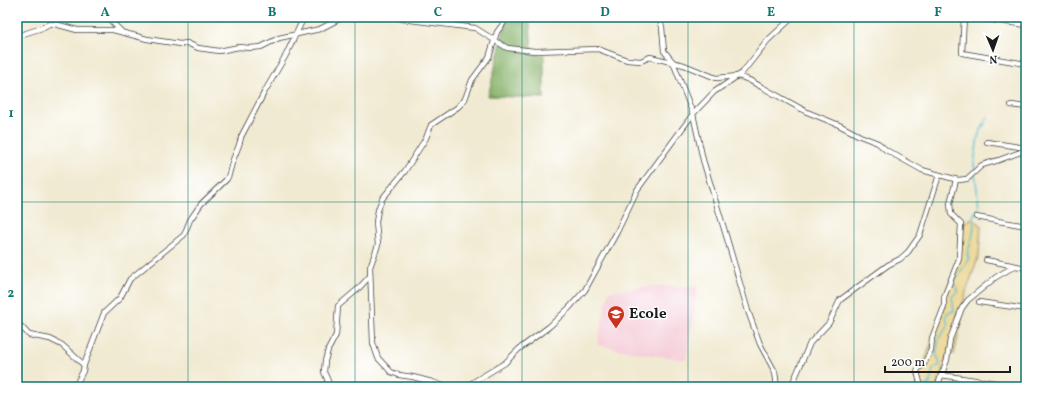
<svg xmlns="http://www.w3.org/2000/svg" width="1043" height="404" font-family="Vollkorn,serif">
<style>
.built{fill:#f5cfda}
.forest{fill:#85b068;stroke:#506642}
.sand{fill:#eeda9e;stroke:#857b5d}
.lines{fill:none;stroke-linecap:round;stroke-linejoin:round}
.stream{stroke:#5ac2d7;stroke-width:1.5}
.minor-casing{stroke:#3c3b37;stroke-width:6}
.minor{stroke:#fff;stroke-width:4.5}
.grid{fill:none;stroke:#0f766e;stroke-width:1;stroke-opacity:0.55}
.labels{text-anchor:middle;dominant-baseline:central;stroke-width:3;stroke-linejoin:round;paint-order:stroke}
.poi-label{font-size:15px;font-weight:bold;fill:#1c1c1c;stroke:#fff;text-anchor:start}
.neatline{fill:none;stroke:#0f766e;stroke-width:1.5}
.grid-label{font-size:13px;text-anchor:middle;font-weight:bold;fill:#0f766e}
</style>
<rect width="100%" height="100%" fill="#fff"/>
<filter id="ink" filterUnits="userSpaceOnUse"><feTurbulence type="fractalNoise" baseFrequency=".025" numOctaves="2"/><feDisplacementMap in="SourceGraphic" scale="8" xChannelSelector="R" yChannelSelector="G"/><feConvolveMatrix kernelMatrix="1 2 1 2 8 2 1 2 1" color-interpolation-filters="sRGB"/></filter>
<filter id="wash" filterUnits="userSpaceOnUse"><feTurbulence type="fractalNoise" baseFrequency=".012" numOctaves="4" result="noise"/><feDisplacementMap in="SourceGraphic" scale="16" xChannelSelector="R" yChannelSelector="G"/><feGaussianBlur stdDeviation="0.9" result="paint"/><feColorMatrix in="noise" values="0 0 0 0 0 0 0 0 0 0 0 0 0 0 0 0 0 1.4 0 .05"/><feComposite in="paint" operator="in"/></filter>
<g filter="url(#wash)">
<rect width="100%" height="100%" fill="#f1ead2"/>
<path class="built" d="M649,286h49l-12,74 -48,-7 -41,-8 12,-54z"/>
<path class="forest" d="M530,21l2,33 12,1v43l-56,-2 18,-74z"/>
<path class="sand" d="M972,218l9,7 -2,30 -13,37 -4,19 -1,13 -7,30 -6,-1 -11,34h-19v-18l6,-5 20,-57v-10l15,-38 2,-35z"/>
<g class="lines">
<g class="stream">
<path d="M975,170l-1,-5 4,-29 10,-19"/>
<path d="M925,387l5,-6"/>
<path d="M929,387l4,-18 7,-4v-3l-4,-8 3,-16 9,-12 -2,-10 1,-3 7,-2 -2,-15 6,-4 -4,-10 15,-24 -2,-3c2,-7 5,-15 6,-22 3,-13 -4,-14 6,-27l-4,-32"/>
</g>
</g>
</g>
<g filter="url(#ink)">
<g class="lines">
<g class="minor-casing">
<g id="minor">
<path d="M107,17l14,14"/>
<path d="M396,17l6,2 73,9 32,20 28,3 63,-2 29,11 14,1 9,-4 34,8 32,13 22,-2 11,4 58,32 32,13 21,11 18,7 8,7 36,20 36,10 9,-1 15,-14 17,-5 27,-10"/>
<path d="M659,17l3,10 2,24 9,11 20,52 10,46 22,72 23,79 12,33 15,28 2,15"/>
<path d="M964,17l-2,36 64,11"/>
<path d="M972,17l54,8"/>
<path d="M17,36l25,-8 7,-4h6l22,6h36l34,9 33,5 7,-1 11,5 21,3 20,-4 11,1 11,-1 18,-9 41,-9 23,-12"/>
<path d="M1011,105l15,2"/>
<path d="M987,142l39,6"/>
<path d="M976,217l50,9"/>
<path d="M986,260l40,8"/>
<path d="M979,302l47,7"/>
<path d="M17,322l12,13 21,4 12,6 22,20 -1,6 -8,16"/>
<path d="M84,365l20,-52 16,-15 10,-19 54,-44 6,-15 11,-16 26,-25c3,-5 3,-10 5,-16 3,-10 8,-17 9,-26l24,-46 21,-36 18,-38"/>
<path d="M941,375l82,12"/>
<path d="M432,382l-19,-5 -14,-2 -8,-3 -13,-14 -5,-15 -3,-76 8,-22 -2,-23 2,-12 4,-11 23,-28 21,-33 5,-13 27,-18 7,-8 7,-19 17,-23 8,-25 11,-15"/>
<path d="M324,387l4,-6 -4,-9 1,-11 3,-11 8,-15 2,-29 20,-17 12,-13"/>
<path d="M431,387l1,-5 15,5"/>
<path d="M465,387l40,-24 14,-14 31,-23 20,-19 15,-17 32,-58 20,-42 56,-76 21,-22 28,-19 26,-33 25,-23"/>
<path d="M791,387l19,-44 19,-20 11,-23 48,-35 12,-6 8,-7 12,-17 19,-60"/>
<path d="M918,387l2,-4 -3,-12 1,-2 6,-5 7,-14 1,-12 12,-31v-10l15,-38 2,-35 -10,-10 -1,-11 6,-23"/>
<path d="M937,387l10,-27 3,-21 12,-31 6,-8 28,-23 19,-11"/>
</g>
</g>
<use href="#minor" class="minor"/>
</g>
</g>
<path class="grid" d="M188,17v370M355,17v370M522,17v370M688,17v370M854,17v370M17,202h1009"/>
<defs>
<g id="school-pin" transform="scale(0.9)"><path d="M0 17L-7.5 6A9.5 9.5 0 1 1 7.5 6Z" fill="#c8321e" stroke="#fff"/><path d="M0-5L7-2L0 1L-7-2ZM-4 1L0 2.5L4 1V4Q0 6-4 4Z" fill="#fff"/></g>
</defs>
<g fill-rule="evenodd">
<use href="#school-pin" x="616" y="314"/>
</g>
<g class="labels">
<g class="poi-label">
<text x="629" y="314">Ecole</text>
</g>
</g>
<rect width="1043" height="404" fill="none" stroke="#fff" stroke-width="44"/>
<g transform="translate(993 50) rotate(178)" stroke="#ffffff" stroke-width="3" paint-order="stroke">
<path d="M0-3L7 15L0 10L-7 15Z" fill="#1c1c1c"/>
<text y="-6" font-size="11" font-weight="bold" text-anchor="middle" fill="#1c1c1c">N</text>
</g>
<path d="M885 366v6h125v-6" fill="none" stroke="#1c1c1c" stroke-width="2"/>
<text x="891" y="366" font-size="12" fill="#1c1c1c" stroke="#ffffff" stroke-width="3" paint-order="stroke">200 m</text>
<rect x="22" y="22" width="999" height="360" class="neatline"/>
<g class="grid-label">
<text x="105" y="16">A</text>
<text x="272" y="16">B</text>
<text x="438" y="16">C</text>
<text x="605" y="16">D</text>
<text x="771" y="16">E</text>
<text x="938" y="16">F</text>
<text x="11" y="117">1</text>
<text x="11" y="297">2</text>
</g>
</svg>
